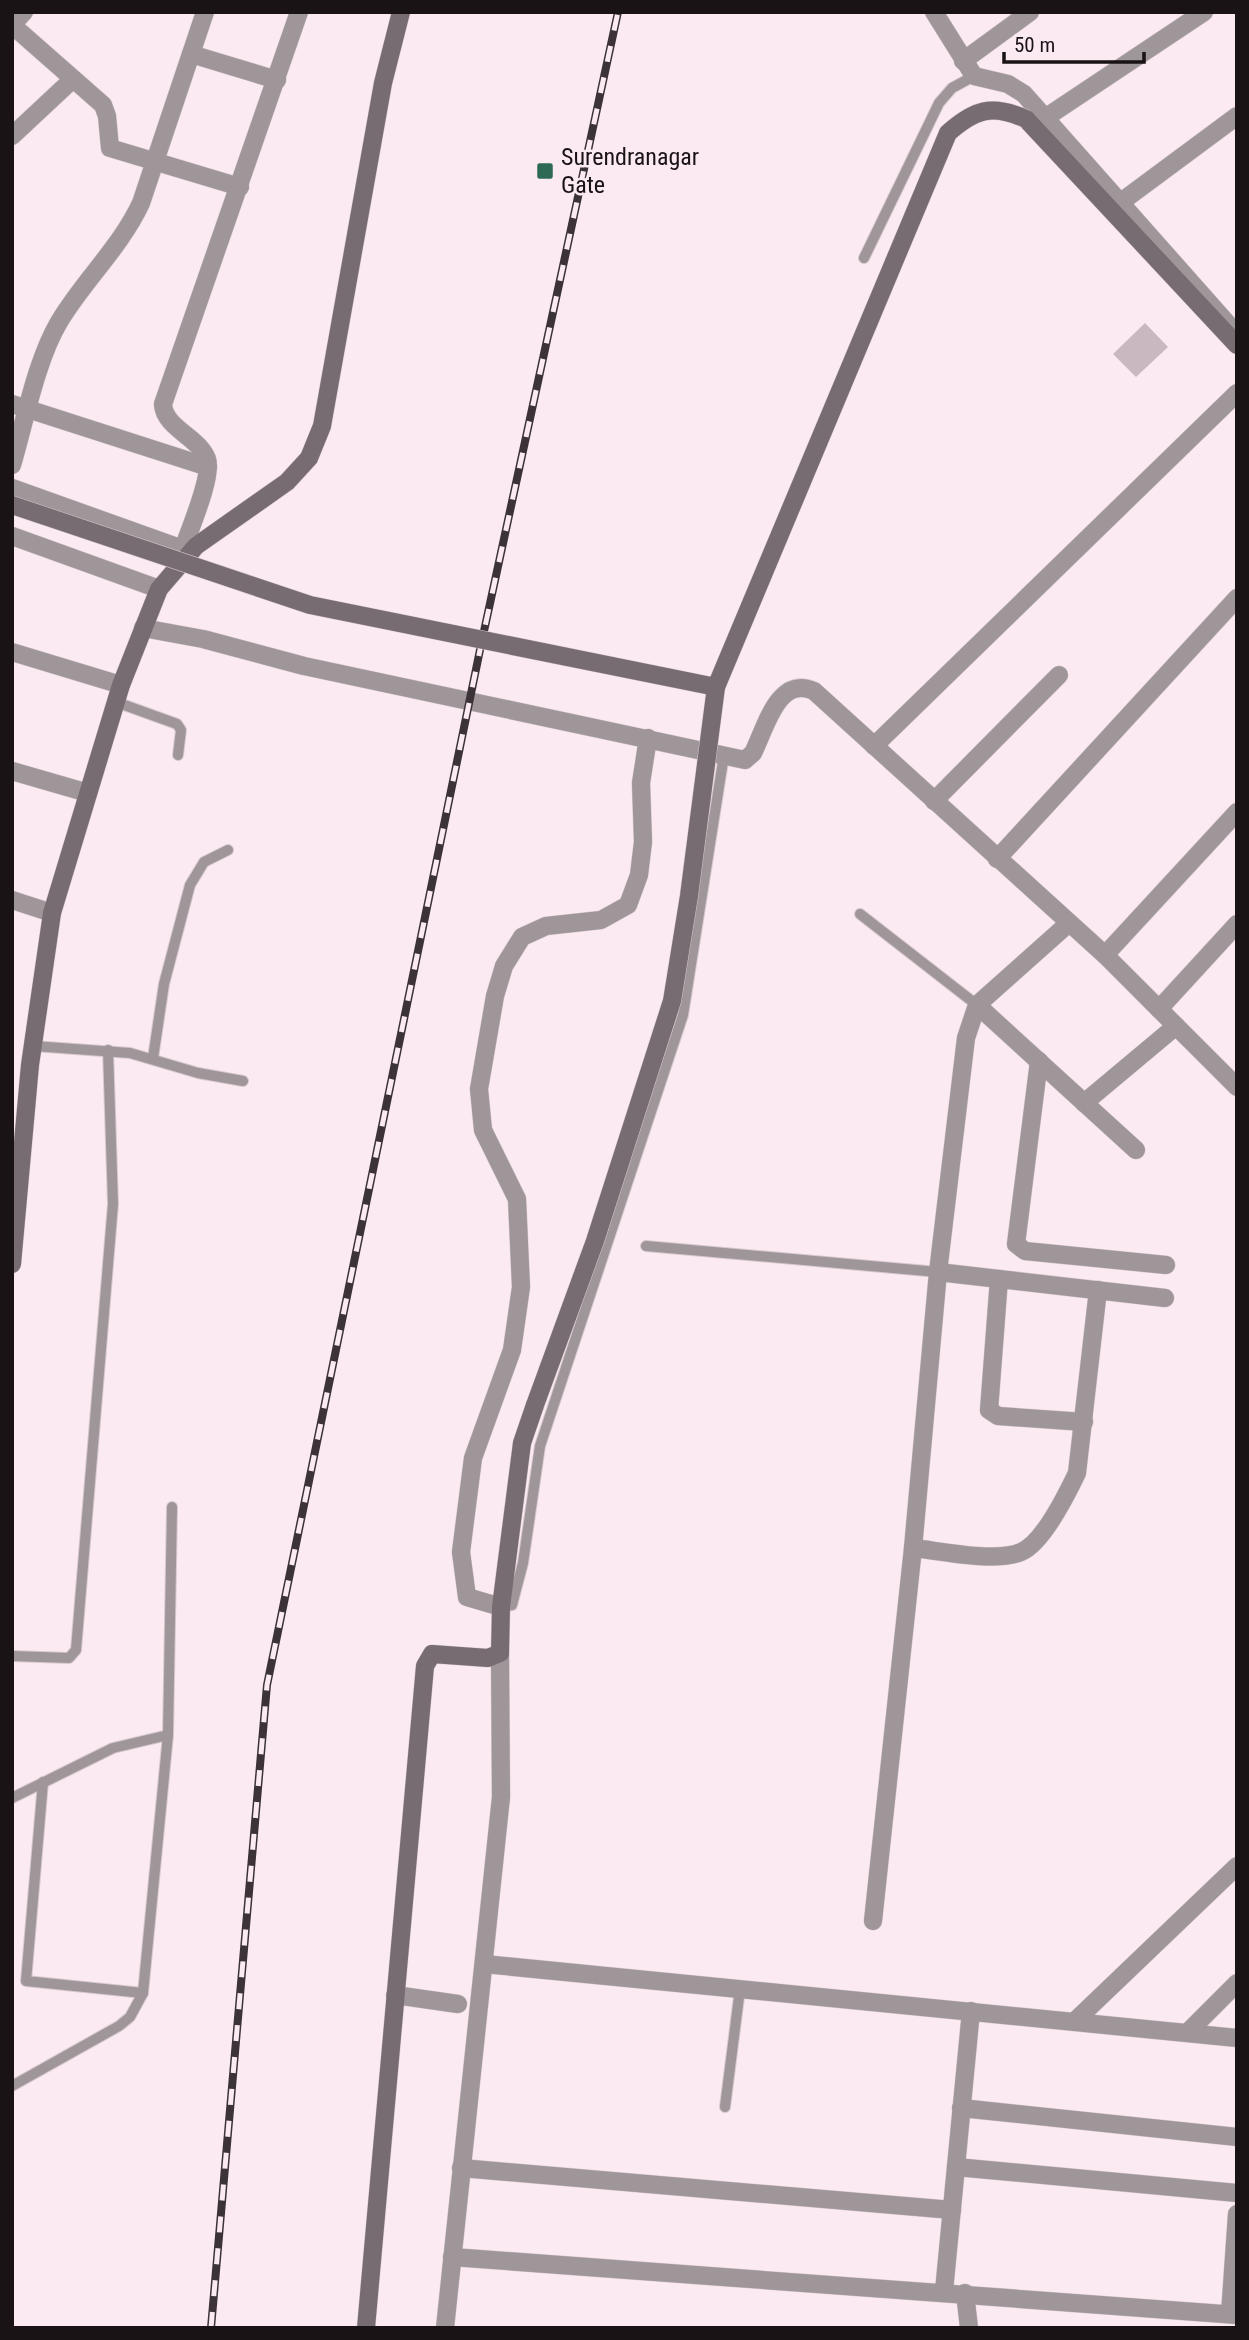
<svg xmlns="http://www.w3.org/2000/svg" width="1249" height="2340" font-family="'Roboto Condensed',sans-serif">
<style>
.building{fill:#c9b8c0}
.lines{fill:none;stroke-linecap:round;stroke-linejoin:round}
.lane-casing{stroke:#d8c8cf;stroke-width:12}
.street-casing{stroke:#d8c8cf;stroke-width:19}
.secondary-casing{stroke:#d8c8cf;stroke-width:19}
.lane{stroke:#9e9699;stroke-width:10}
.street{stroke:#9e9699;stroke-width:18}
.secondary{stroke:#766c71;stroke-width:18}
.rail-casing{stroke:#3b3337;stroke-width:8}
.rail{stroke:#fceaf2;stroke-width:5;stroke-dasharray:16;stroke-linecap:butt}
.secondary-bridge-casing{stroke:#d8c8cf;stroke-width:19;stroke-linecap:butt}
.secondary-bridge{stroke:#766c71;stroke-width:18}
.poi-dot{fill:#2d6955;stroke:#fceaf2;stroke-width:2.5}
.labels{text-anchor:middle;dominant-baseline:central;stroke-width:5;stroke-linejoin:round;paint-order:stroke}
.poi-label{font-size:24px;fill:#191316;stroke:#fceaf2;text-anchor:start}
</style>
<rect width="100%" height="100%" fill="#fceaf2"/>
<path class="building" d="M1145,323l23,24 -32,30 -23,-23z"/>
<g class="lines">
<g class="lane-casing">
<g id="lane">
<path d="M864,258l75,-155 13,-15 22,-12"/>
<path d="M116,702l61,22 4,6 -3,25"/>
<path d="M860,914l117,91"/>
<path d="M33,1046l97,7 68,20 45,8"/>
<path d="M153,1058l11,-74 26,-99 14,-23 24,-12"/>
<path d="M646,1246l292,26"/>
<path d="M501,1607l11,-2 11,-42 17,-117 143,-431 41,-260"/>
<path d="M12,1656l57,2 7,-8 37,-446 -5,-154"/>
<path d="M43,1782l-17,199 117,12"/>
<path d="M12,1798l101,-50 55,-13"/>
<path d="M12,2086l107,-60 11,-9 13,-24 25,-258 4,-228"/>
<path d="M725,2107l15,-118"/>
</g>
</g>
<g class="street-casing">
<g id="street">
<path d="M934,12l40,64 34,8 16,10 210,237"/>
<path d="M12,25l91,80 4,11 3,32 130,39"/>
<path d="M12,25l12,-13"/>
<path d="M191,54l86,26"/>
<path d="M963,61l67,-49"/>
<path d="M1045,118l159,-106"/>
<path d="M12,136l61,-57"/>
<path d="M1121,202l116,-86"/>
<path d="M12,404l196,63"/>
<path d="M12,465c13,-44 24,-104 47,-143 25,-42 61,-74 82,-119l64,-191"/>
<path d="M12,488l179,64"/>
<path d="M12,536l147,53"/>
<path d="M183,549c6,-18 30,-73 24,-90 -8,-22 -43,-31 -44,-55l136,-392"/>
<path d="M143,628l60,11 101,27 441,94 8,-7c13,-26 25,-78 61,-62l291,264 132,132"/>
<path d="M12,652l109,33"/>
<path d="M874,746l363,-353"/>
<path d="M12,771l76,22"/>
<path d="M934,801l125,-126"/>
<path d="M997,859l240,-261"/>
<path d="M12,900l40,13"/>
<path d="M1105,955l132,-143"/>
<path d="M977,1005l159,145"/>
<path d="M1159,1009l78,-85"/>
<path d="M1039,1061l-23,183 9,7 141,14"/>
<path d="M1084,1103l92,-77"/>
<path d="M938,1272l227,26"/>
<path d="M999,1279l-10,131 9,6 86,6"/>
<path d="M913,1548c28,3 83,15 108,4 22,-9 46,-58 56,-79l21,-183"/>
<path d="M501,1607l-34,-10 -6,-45 12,-94 39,-108 9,-63 -4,-88 -34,-69 -4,-41 16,-93 9,-30 18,-29 24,-11 55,-6 27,-15 11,-30 4,-33 -2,-59 7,-45"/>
<path d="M873,1921l40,-373 25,-276 28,-234 11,-33 92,-82"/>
<path d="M484,1964l753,74"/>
<path d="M395,1995l63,9"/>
<path d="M1075,2021l162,-155"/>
<path d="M1188,2032l49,-49"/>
<path d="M961,2108l276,29"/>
<path d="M956,2167l281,26"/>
<path d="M461,2168l491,42"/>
<path d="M452,2257l785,58"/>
<path d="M944,2291l27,-280"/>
<path d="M965,2293l4,35"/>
<path d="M1230,2314l7,-100"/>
<path d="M445,2328l56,-531 -1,-144"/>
</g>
</g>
<g class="secondary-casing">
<g id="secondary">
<path d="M1026,119l211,226"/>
<path d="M12,1264l18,-199 22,-152 69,-228 38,-96 37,-43 91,-64 22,-24 13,-32 61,-343 18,-71"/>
<path d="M366,2328l59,-662 7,-12 56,4 12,-5 1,-46 21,-164 13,-38"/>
</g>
</g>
<use href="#lane" class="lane"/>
<use href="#street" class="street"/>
<use href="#secondary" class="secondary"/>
<g class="rail-casing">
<path id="rail" d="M211,2328l56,-643 214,-1040 137,-633"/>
</g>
<use href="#rail" class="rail"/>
<g class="secondary-bridge-casing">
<g id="secondary-bridge">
<path d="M12,505l298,100 406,82 232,-554c27,-24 44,-29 78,-14"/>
<path d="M535,1405l60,-164 77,-240 17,-105 27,-209"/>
</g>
</g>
<use href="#secondary-bridge" class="secondary-bridge"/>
</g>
<rect class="poi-dot" x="536" y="162" width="18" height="18" rx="3.5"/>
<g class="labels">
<g class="poi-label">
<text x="561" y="157">Surendranagar<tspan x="561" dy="28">Gate</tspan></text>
</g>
</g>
<rect width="1249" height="2340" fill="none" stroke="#191316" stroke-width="28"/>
<path d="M1004 52v10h140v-10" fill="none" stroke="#191316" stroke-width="3.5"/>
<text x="1014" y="52" font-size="21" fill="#191316" stroke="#fceaf2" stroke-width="5" paint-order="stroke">50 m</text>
</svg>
